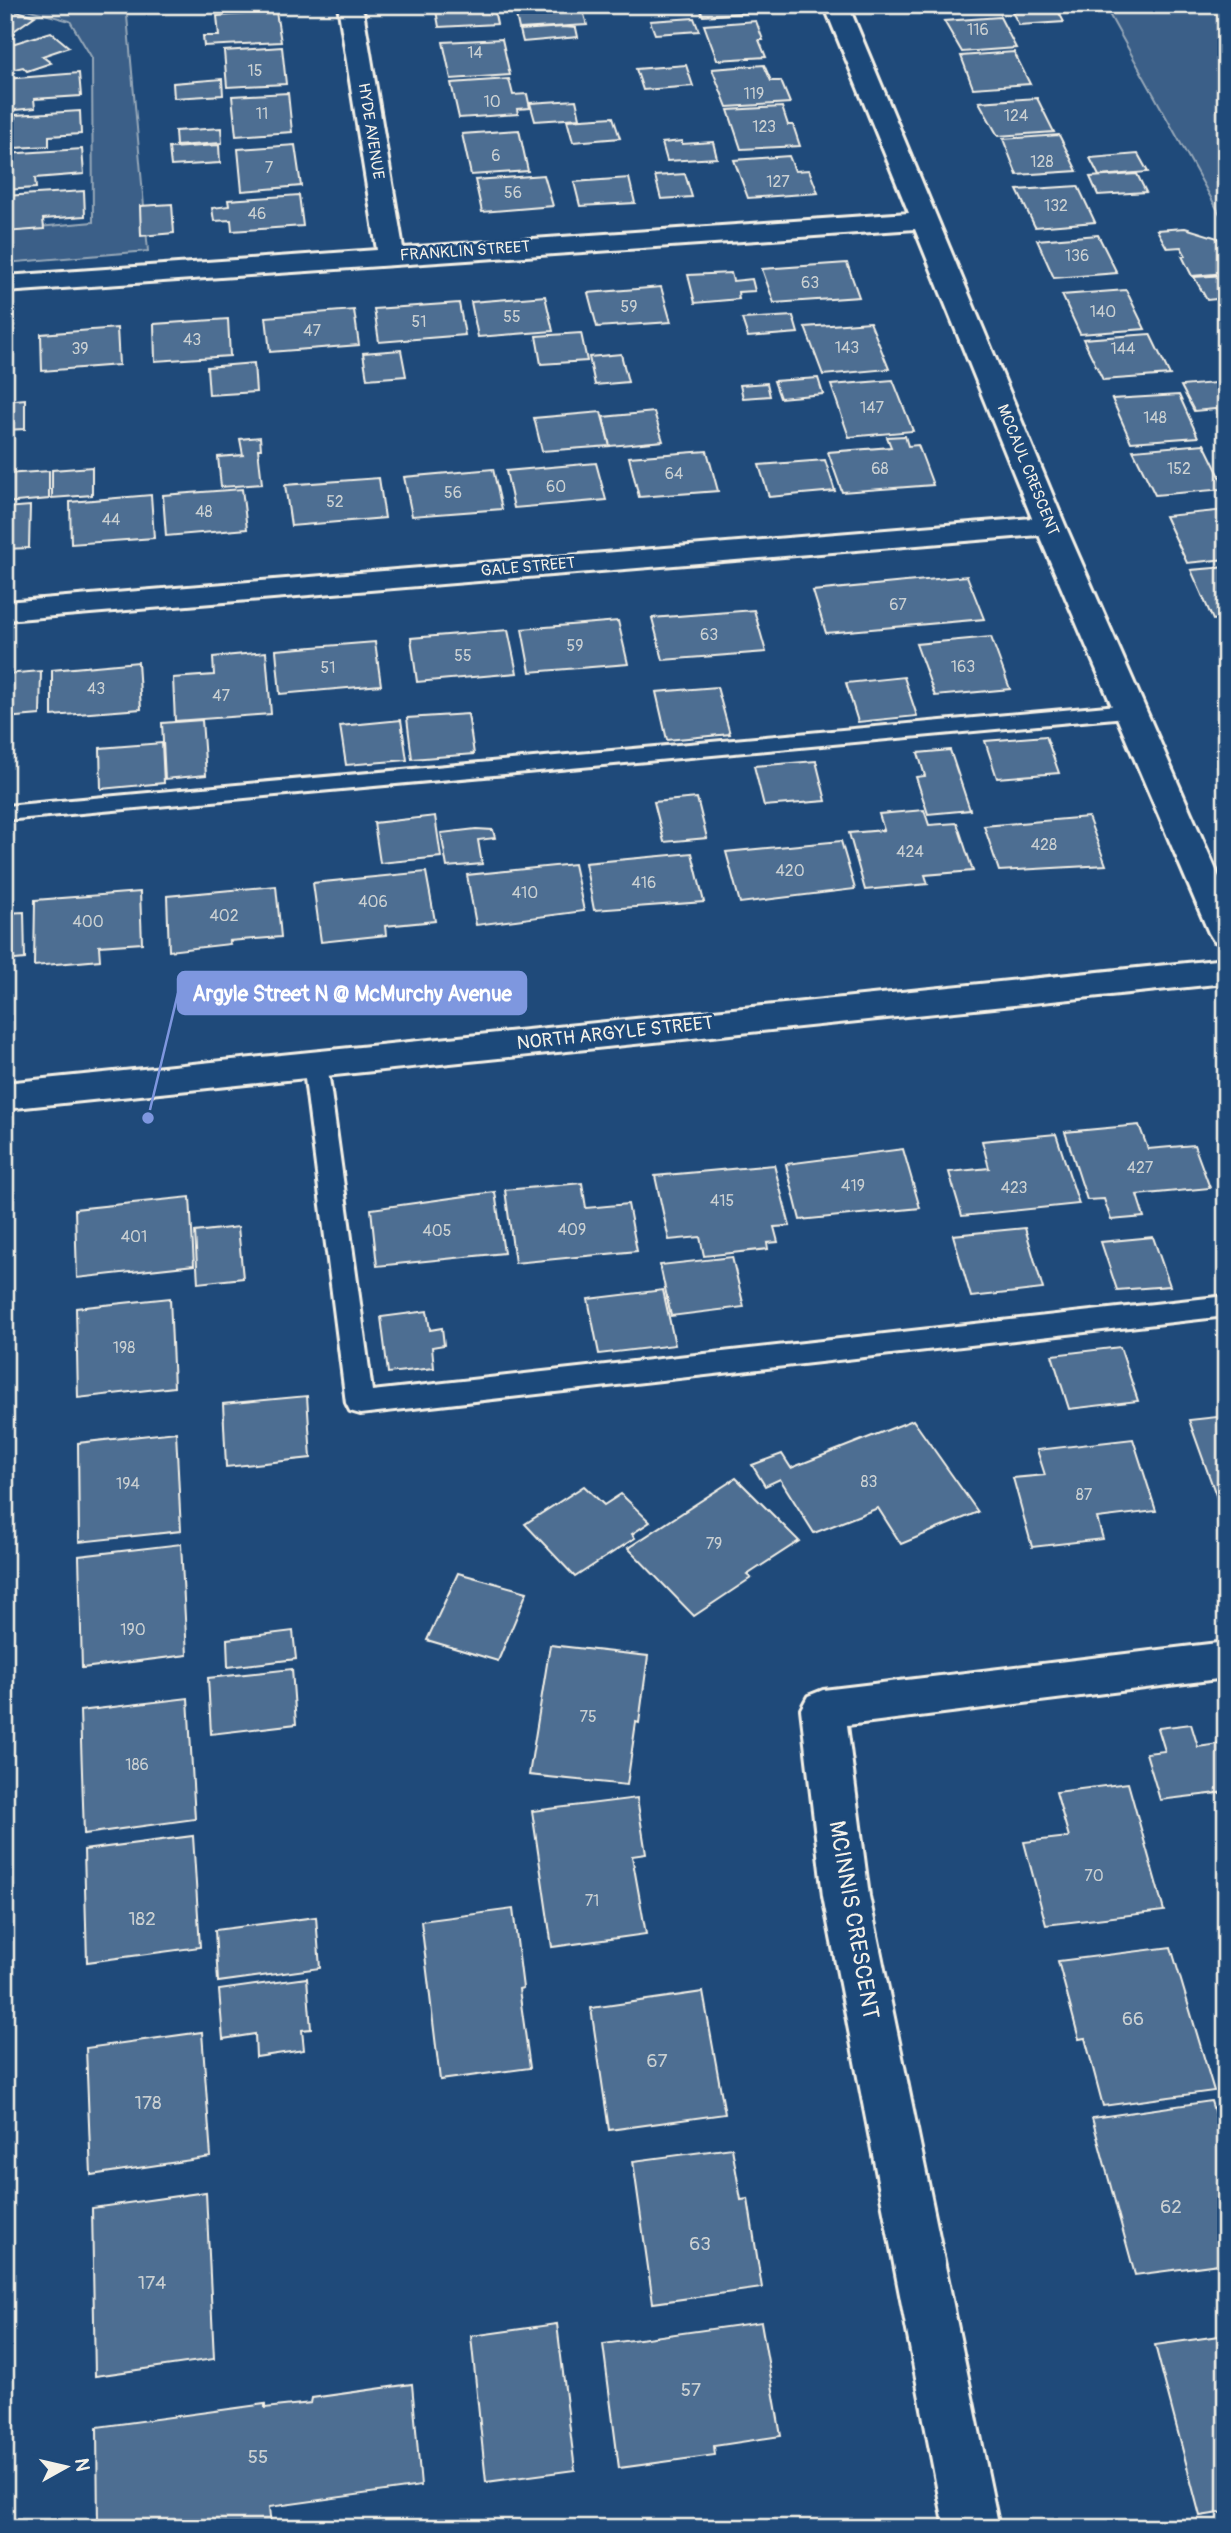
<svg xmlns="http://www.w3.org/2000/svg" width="1231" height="2533" font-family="Pangolin,sans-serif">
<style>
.green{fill:#3a5f88;stroke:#97a8b8;stroke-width:2}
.building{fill:#4d6e92;stroke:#f4f1e8;stroke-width:2}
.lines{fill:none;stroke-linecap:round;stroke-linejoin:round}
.service-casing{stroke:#f4f1e8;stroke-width:6}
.minor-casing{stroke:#f4f1e8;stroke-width:6}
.tertiary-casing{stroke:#f4f1e8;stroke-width:6}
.service{fill:#1f4a7a;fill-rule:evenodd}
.minor{fill:#1f4a7a;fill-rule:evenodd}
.tertiary{fill:#1f4a7a;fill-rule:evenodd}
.labels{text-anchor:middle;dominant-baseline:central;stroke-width:5;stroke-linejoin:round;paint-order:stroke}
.number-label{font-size:16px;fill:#cad0d2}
.far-street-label{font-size:16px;fill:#f4f1e8;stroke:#1f4a7a}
.street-label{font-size:19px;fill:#f4f1e8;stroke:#1f4a7a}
.near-number-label{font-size:19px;fill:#cad0d2}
.near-street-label{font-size:23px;fill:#f4f1e8;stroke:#1f4a7a}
.leader{fill:none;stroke:#7e97df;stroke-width:2.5}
.callout-dot{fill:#7e97df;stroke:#1f4a7a;stroke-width:2.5}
.callout{fill:#7e97df;stroke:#7e97df;stroke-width:2.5}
.callout-label{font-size:21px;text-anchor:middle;font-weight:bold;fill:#fff}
</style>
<rect width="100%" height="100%" fill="#1f4a7a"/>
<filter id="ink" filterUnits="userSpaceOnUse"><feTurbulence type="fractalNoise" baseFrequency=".0143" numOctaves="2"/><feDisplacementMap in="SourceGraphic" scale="14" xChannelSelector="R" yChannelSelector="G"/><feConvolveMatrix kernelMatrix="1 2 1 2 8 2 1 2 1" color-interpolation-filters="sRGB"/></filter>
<g filter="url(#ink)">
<g class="green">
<path d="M12,5h114l22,246 -143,12v-33l88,-8 -1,-164 -22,-37z"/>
<path d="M1104,5h122v220z"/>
</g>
<g class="building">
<path d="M435,5h58l4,19 -58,3z"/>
<path d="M699,5h56l3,7 -55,4z"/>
<path d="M992,5h45l1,3 -44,3z"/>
<path d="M1056,7l8,15 -45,3 -8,-15z"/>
<path d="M5,8l30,8 -30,21z"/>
<path d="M583,11l4,14 -68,4 -3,-14z"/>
<path d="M276,12l5,30 -77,4 -1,-10h16l-2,-20z"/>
<path d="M1000,17l16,31 -54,4 -18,-31z"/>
<path d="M694,18l5,13 -44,3 -5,-13z"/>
<path d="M756,21l7,19h-4l7,17 -49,3 -13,-35z"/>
<path d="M564,27l12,1 2,9 -55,5 -3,-12z"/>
<path d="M51,32l18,15 -27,9 9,7 -24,8 -4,-4 -8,2 -10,-8v-15z"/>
<path d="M502,39l8,36 -59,4 -8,-37z"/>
<path d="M282,47l4,37 -59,3 -3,-36z"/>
<path d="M1014,52l16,32 -57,4 -12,-32z"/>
<path d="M686,65l7,21 -50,4 -7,-21z"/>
<path d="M764,65l7,16h10l9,22 -63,4 -15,-38z"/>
<path d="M79,73l2,23 -47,3 1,9 -30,3v-32z"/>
<path d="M222,79l1,16 -49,3 -1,-15z"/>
<path d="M509,79l4,16 14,-1 3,14 -13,1 1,5 -59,4 -8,-35z"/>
<path d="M288,93l4,39 -56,4 -4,-40z"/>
<path d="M1037,98l17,34 -56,4 -19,-34z"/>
<path d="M576,100l4,18 -45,3 -5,-18z"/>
<path d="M782,107l6,18h5l7,21 -59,3 -13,-39z"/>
<path d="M80,111l1,23 -32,2v10l-34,2v-33z"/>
<path d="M613,117l7,21 -47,4 -6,-22z"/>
<path d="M221,128l1,15 -46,3 -1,-15z"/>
<path d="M519,130l9,41 -57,4 -9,-41z"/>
<path d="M1059,135l18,36 -60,4 -14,-36z"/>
<path d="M682,141v3l31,-2 4,16 -50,3 -5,-18z"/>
<path d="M219,145l1,18 -49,3 -2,-18z"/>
<path d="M295,145l6,41 -59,5 -4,-42z"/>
<path d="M82,149l2,25 -49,4 1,10 -31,2v-36z"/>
<path d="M1138,154l10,18 -49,4 -9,-18z"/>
<path d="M789,156l6,15 14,-1 9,23 -70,5 -14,-38z"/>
<path d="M685,174l7,23 -31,2 -6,-23z"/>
<path d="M1137,174l9,18 -48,3 -8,-18z"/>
<path d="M544,175l9,31 -71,6 -7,-32z"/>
<path d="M629,178l6,25 -55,3 -6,-24z"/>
<path d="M1078,186l17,36 -60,5 -18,-37z"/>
<path d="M84,191l1,25 -42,3 1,10 -39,3v-36z"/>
<path d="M299,195l4,31 -71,5 -1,-11 -17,1 -2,-13 17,-2 -1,-6z"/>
<path d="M172,204l2,29 -33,3 -1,-30z"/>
<path d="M1185,228l36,11 5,8v26l-34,3 -10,-20h4l-5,-9 -14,1 -10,-18z"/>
<path d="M1098,235l19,38 -63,5 -17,-38z"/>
<path d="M847,263l12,34 -85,6 -12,-34z"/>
<path d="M731,273l2,8 19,-2 3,12 -17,1 1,7 -44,4 -7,-28z"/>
<path d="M1226,275v23l-19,2 -13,-23z"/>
<path d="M661,287l10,35 -74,5 -9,-34z"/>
<path d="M1126,290l19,39 -65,5 -18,-39z"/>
<path d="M545,296l8,35 -75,6 -7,-35z"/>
<path d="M459,303l6,32 -86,7 -5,-33z"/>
<path d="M354,310l5,35 -89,7 -4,-35z"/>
<path d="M793,316l5,17 -50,4 -6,-18z"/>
<path d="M228,319l2,37 -75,5 -1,-37z"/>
<path d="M870,322l19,47 -66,6 -18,-48z"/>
<path d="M117,328l2,37 -77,6 -1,-37z"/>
<path d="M581,333l6,28 -46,3 -5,-28z"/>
<path d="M1150,334l20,41 -67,5 -20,-41z"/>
<rect x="5" y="336" width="3" height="36"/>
<path d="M401,350l5,26 -39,3 -4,-26z"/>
<path d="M621,354l7,28 -33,3 -6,-28z"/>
<path d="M254,363l2,29 -47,3 -2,-28z"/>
<path d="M818,378l5,16 -43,4 -6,-17z"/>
<path d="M893,380l20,51 -64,6 -18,-52z"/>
<path d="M1226,382v26l-32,3 -13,-25z"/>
<path d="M767,383l3,13 -27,2 -3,-13z"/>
<path d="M1179,395l19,42 -67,5 -19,-43z"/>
<path d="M25,399v30l-20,1v-29z"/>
<path d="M601,412l9,34 -68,5 -8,-33z"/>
<path d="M654,412l9,29 -53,5 -7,-29z"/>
<path d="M905,436l3,10 10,-1 15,40 -91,7 -14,-40 63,-5 -4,-10z"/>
<path d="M260,437l1,12h-3l4,35 -41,3 -3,-30 25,-2 -3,-16z"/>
<path d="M1204,444l22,45 -71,6 -22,-45z"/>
<path d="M707,451l11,40 -79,6 -10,-40z"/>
<path d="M825,460l10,31 -66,6 -10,-32z"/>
<path d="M596,463l10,37 -92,8 -8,-37z"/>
<path d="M92,467v28l-40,3v-28z"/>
<path d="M493,469l9,40 -90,7 -8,-39z"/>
<path d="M49,471v28l-44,4v-29z"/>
<path d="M379,478l6,40 -94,8 -6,-41z"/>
<path d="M242,489l5,40 -81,7 -3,-41z"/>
<path d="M151,495l3,43 -83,6 -1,-42z"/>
<path d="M30,506l-1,42 -24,1v-41z"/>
<path d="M1226,510v49l-39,4 -22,-47z"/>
<path d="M1226,567v51l-13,2 -22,-50z"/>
<path d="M967,576l17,43 -158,14 -13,-42z"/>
<path d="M754,610l12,42 -103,8 -11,-42z"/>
<path d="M618,621l10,43 -98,8 -8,-43z"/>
<path d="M508,630l9,43 -100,9 -6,-44z"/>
<path d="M991,637l19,52 -75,7 -19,-52z"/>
<path d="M375,642l6,43 -101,9 -4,-44z"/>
<path d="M266,652l5,62 -96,7 -2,-43 41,-3 -1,-18z"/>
<path d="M138,662l3,47 -89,7v-46z"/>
<path d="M41,671l-1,44 -35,3v-44z"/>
<path d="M904,677l13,39 -59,6 -12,-39z"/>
<path d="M717,687l13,47 -63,6 -11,-48z"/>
<path d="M468,714l6,40 -62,5 -5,-41z"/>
<path d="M202,720l4,55 -41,4 -3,-56z"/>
<path d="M401,720l6,40 -61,5 -6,-39z"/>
<path d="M1046,736l13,37 -62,5 -12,-37z"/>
<path d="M162,743l2,40 -63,6 -1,-41z"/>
<path d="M950,750l20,60 -42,4 -12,-37 9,-1 -7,-23z"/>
<path d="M816,761l10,40 -62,5 -10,-40z"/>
<path d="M697,798l10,40 -43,4 -10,-40z"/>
<path d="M924,810l5,15 28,-2 16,48 -48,4 3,9 -63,6 -16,-57 35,-3 -5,-16z"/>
<path d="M435,816l6,41 -61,6 -6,-40z"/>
<path d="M1088,817l18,48 -107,6 -15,-45z"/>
<path d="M476,829l17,1 2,8 -17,2 4,24 -35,3 -6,-34z"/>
<path d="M841,841l14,48 -115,14 -14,-51z"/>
<path d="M692,853l12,49 -110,8 -9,-47z"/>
<path d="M574,864l10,47 -108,14 -9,-50z"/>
<path d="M426,872l9,49 -50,5 1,9 -65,7 -8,-59z"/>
<path d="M276,886l5,51 -52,4 1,3 -61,7 -2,-55z"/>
<path d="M140,892l2,51 -43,3 1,14 -66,6 1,-66z"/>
<path d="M24,912l1,47 -20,2v-48z"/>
<path d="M1139,1125l9,24 46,-4 16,43 -73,7 7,22 -33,3 -7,-21 -17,1 -22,-68z"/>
<path d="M1056,1134l23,70 -117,12 -13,-44 40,-4 -7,-27z"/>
<path d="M903,1149l17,59 -120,12 -14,-56z"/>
<path d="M774,1165l16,61 -16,1 4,15 -11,1 1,6 -64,7 -4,-19 -31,3 -14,-64z"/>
<path d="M582,1183l4,25 42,-4 9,47 -122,12 -10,-73z"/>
<path d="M495,1192l9,61 -127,13 -6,-57z"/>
<path d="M190,1197l4,68 -117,13 -2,-69z"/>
<path d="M238,1227l5,51 -45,5 -3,-51z"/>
<path d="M1025,1228l18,61 -72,8 -18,-62z"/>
<path d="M1153,1237l17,49 -53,4 -16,-48z"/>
<path d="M732,1257l12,50 -73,9 -11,-51z"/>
<path d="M663,1290l12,55 -76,9 -11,-55z"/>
<path d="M170,1298l4,89 -96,11 -2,-90z"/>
<path d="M427,1311l3,19 12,-2 2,17 -12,2 2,21 -46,5 -7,-56z"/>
<path d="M1120,1347l18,54 -69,8 -17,-54z"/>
<path d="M307,1396l4,62 -85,9 -3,-63z"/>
<path d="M1226,1416v107l-37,-103z"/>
<path d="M913,1420l65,92 -77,32 -23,-36 -64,25 -34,-54 -15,7 -13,-21 30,-11 9,14z"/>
<path d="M176,1432l5,99 -102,11 -1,-99z"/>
<path d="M1133,1439l23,72 -59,7 6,21 -71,8 -19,-69 32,-3 -8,-25z"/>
<path d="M736,1478l63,63 -52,34 4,3 -57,38 -66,-68z"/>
<path d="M584,1486l20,19 17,-11 29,28 -18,12 3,4 -60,39 -50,-53z"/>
<path d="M181,1544l6,111 -105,13 -3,-112z"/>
<path d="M458,1573l69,19 -29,69 -71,-21z"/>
<path d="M293,1631l3,28 -68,8 -1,-28z"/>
<path d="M550,1645l98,11 -9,67 -3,-1 -9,63 -98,-10z"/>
<path d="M292,1669l4,55 -85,10 -3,-56z"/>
<path d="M188,1698l7,121 -111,15 -4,-123z"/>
<path d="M1191,1724l7,23 28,-4v49l-66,8 -14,-47 19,-2 -7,-23z"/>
<path d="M1128,1783l36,128 -118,14 -22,-83 45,-5 -13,-45z"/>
<path d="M637,1798l9,56 -14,2 14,78 -94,13 -20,-136z"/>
<path d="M193,1836l7,111 -113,15 -3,-112z"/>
<path d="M513,1909l10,79 -4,1 11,79 -90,12 -19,-159z"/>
<path d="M316,1917l4,51 -102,14 -3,-52z"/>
<path d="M1171,1947l43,144 -111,15 -18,-68 -6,1 -21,-78z"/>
<path d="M307,1978l4,51 -9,1 2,20 -48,7 -1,-23 -32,5 -4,-49z"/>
<path d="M703,1992l22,122 -116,16 -18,-122z"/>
<path d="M202,2032l9,125 -120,18 -5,-127z"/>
<path d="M1211,2101l15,50v112l-91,12 -43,-157z"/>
<path d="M732,2148l9,52 7,-1 14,89 -109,15 -20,-142z"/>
<path d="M206,2192l8,167 -119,17 -3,-168z"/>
<path d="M761,2322l20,114 -67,10 1,9 -96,13 -16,-124z"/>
<path d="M557,2324l18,146 -89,12 -15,-146z"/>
<path d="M1226,2335v177l-26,4 -45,-171z"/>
<path d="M412,2384l9,102 -152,21 2,21h-173l-1,-101 168,-23v4l46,-5 1,-5z"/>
</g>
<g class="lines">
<g class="service-casing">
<g id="service">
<path d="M1129,704l8,2 3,5 -3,5 -1132,104v-14z"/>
<path d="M315,1054l9,3 3,6 45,328 854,-95v20l-866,98 -10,-3 -4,-8 -43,-340 3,-6z"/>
</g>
</g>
<g class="minor-casing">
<g id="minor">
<path d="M338,5h24l41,243 506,-35 -85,-208h24l217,520 161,368v52l-12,-4 -5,-8 -170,-398 -1034,85v-18l1027,-84 -117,-289 -910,63v-16l372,-26z"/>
<path d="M1226,1642v36l-379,47 22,171 130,632h-54l-122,-632 -22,-187 7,-13 15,-6z"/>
</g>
</g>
<g class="tertiary-casing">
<path id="tertiary" d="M1226,959v24l-1221,126v-26z"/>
</g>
<use href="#service" class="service"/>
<use href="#minor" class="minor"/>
<use href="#tertiary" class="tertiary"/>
</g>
</g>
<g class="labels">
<g class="number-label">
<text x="978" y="30">116</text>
<text x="475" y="53">14</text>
<text x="255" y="71">15</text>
<text x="754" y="94">119</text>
<text x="492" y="102">10</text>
<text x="262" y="114">11</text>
<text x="1016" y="116">124</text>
<text x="764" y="127">123</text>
<text x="496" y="156">6</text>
<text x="1042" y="162">128</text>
<text x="269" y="168">7</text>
<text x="778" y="182">127</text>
<text x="513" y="193">56</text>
<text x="1056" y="206">132</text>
<text x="257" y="214">46</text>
<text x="1077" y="256">136</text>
<text x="810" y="283">63</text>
<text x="629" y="307">59</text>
<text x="1103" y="312">140</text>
<text x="512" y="317">55</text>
<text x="419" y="322">51</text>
<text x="312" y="331">47</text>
<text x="192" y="340">43</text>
<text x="847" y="348">143</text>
<text x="80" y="349">39</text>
<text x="1123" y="349">144</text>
<text x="872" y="408">147</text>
<text x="1155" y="418">148</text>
<text x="880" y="469">68</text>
<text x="1179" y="469">152</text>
<text x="674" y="474">64</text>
<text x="556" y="487">60</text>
<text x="453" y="493">56</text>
<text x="335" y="502">52</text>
<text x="204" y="512">48</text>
<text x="111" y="520">44</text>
<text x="898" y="605">67</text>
<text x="709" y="635">63</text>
<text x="575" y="646">59</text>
<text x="463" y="656">55</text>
<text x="963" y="667">163</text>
<text x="328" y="668">51</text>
<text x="96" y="689">43</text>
<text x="221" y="696">47</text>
<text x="1044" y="845">428</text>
<text x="910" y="852">424</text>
<text x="790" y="871">420</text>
<text x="644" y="883">416</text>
<text x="525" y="893">410</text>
<text x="373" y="902">406</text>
<text x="224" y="916">402</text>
<text x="88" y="922">400</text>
<text x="1140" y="1168">427</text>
<text x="853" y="1186">419</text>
<text x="1014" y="1188">423</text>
<text x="722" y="1201">415</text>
<text x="572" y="1230">409</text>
<text x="437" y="1231">405</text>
<text x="134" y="1237">401</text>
<text x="124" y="1348">198</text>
<text x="869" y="1482">83</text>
<text x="128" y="1484">194</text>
<text x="1084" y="1495">87</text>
<text x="714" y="1544">79</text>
<text x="133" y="1630">190</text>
<text x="588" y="1717">75</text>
<text x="137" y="1765">186</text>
<text x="1094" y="1876">70</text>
<text x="592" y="1901">71</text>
</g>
<g class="far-street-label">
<text transform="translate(371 131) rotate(81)">HYDE AVENUE</text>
<text transform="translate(465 251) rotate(-4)">FRANKLIN STREET</text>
<text transform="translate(1028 470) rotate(68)">MCCAUL CRESCENT</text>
<text transform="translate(528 567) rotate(-5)">GALE STREET</text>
</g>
<g class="street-label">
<text transform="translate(615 1033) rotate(-6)">NORTH ARGYLE STREET</text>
</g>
<g class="near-number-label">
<text x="142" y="1919">182</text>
<text x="1133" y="2019">66</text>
<text x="657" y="2061">67</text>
<text x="148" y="2103">178</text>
<text x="1171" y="2207">62</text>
<text x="700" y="2244">63</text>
<text x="152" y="2283">174</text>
<text x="691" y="2390">57</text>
<text x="258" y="2457">55</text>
</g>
<g class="near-street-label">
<text transform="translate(854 1920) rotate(80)">MCINNIS CRESCENT</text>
</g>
</g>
<path class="leader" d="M148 1118L178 993"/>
<circle class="callout-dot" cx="148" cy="1118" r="7"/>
<rect class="callout" x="178" y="972" width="348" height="42" rx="7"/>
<g class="callout-label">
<text x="352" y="1001">Argyle Street N @ McMurchy Avenue</text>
</g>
<rect width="1231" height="2533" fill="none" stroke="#1f4a7a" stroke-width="28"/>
<rect x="14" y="14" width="1203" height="2505" fill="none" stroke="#f4f1e8" stroke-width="2.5" filter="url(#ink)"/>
<g transform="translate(66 2467) rotate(82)" stroke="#1f4a7a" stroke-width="5" paint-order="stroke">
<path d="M0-5L12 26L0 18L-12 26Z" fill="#f4f1e8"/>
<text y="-10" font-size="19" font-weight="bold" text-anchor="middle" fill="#f4f1e8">N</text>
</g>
</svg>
